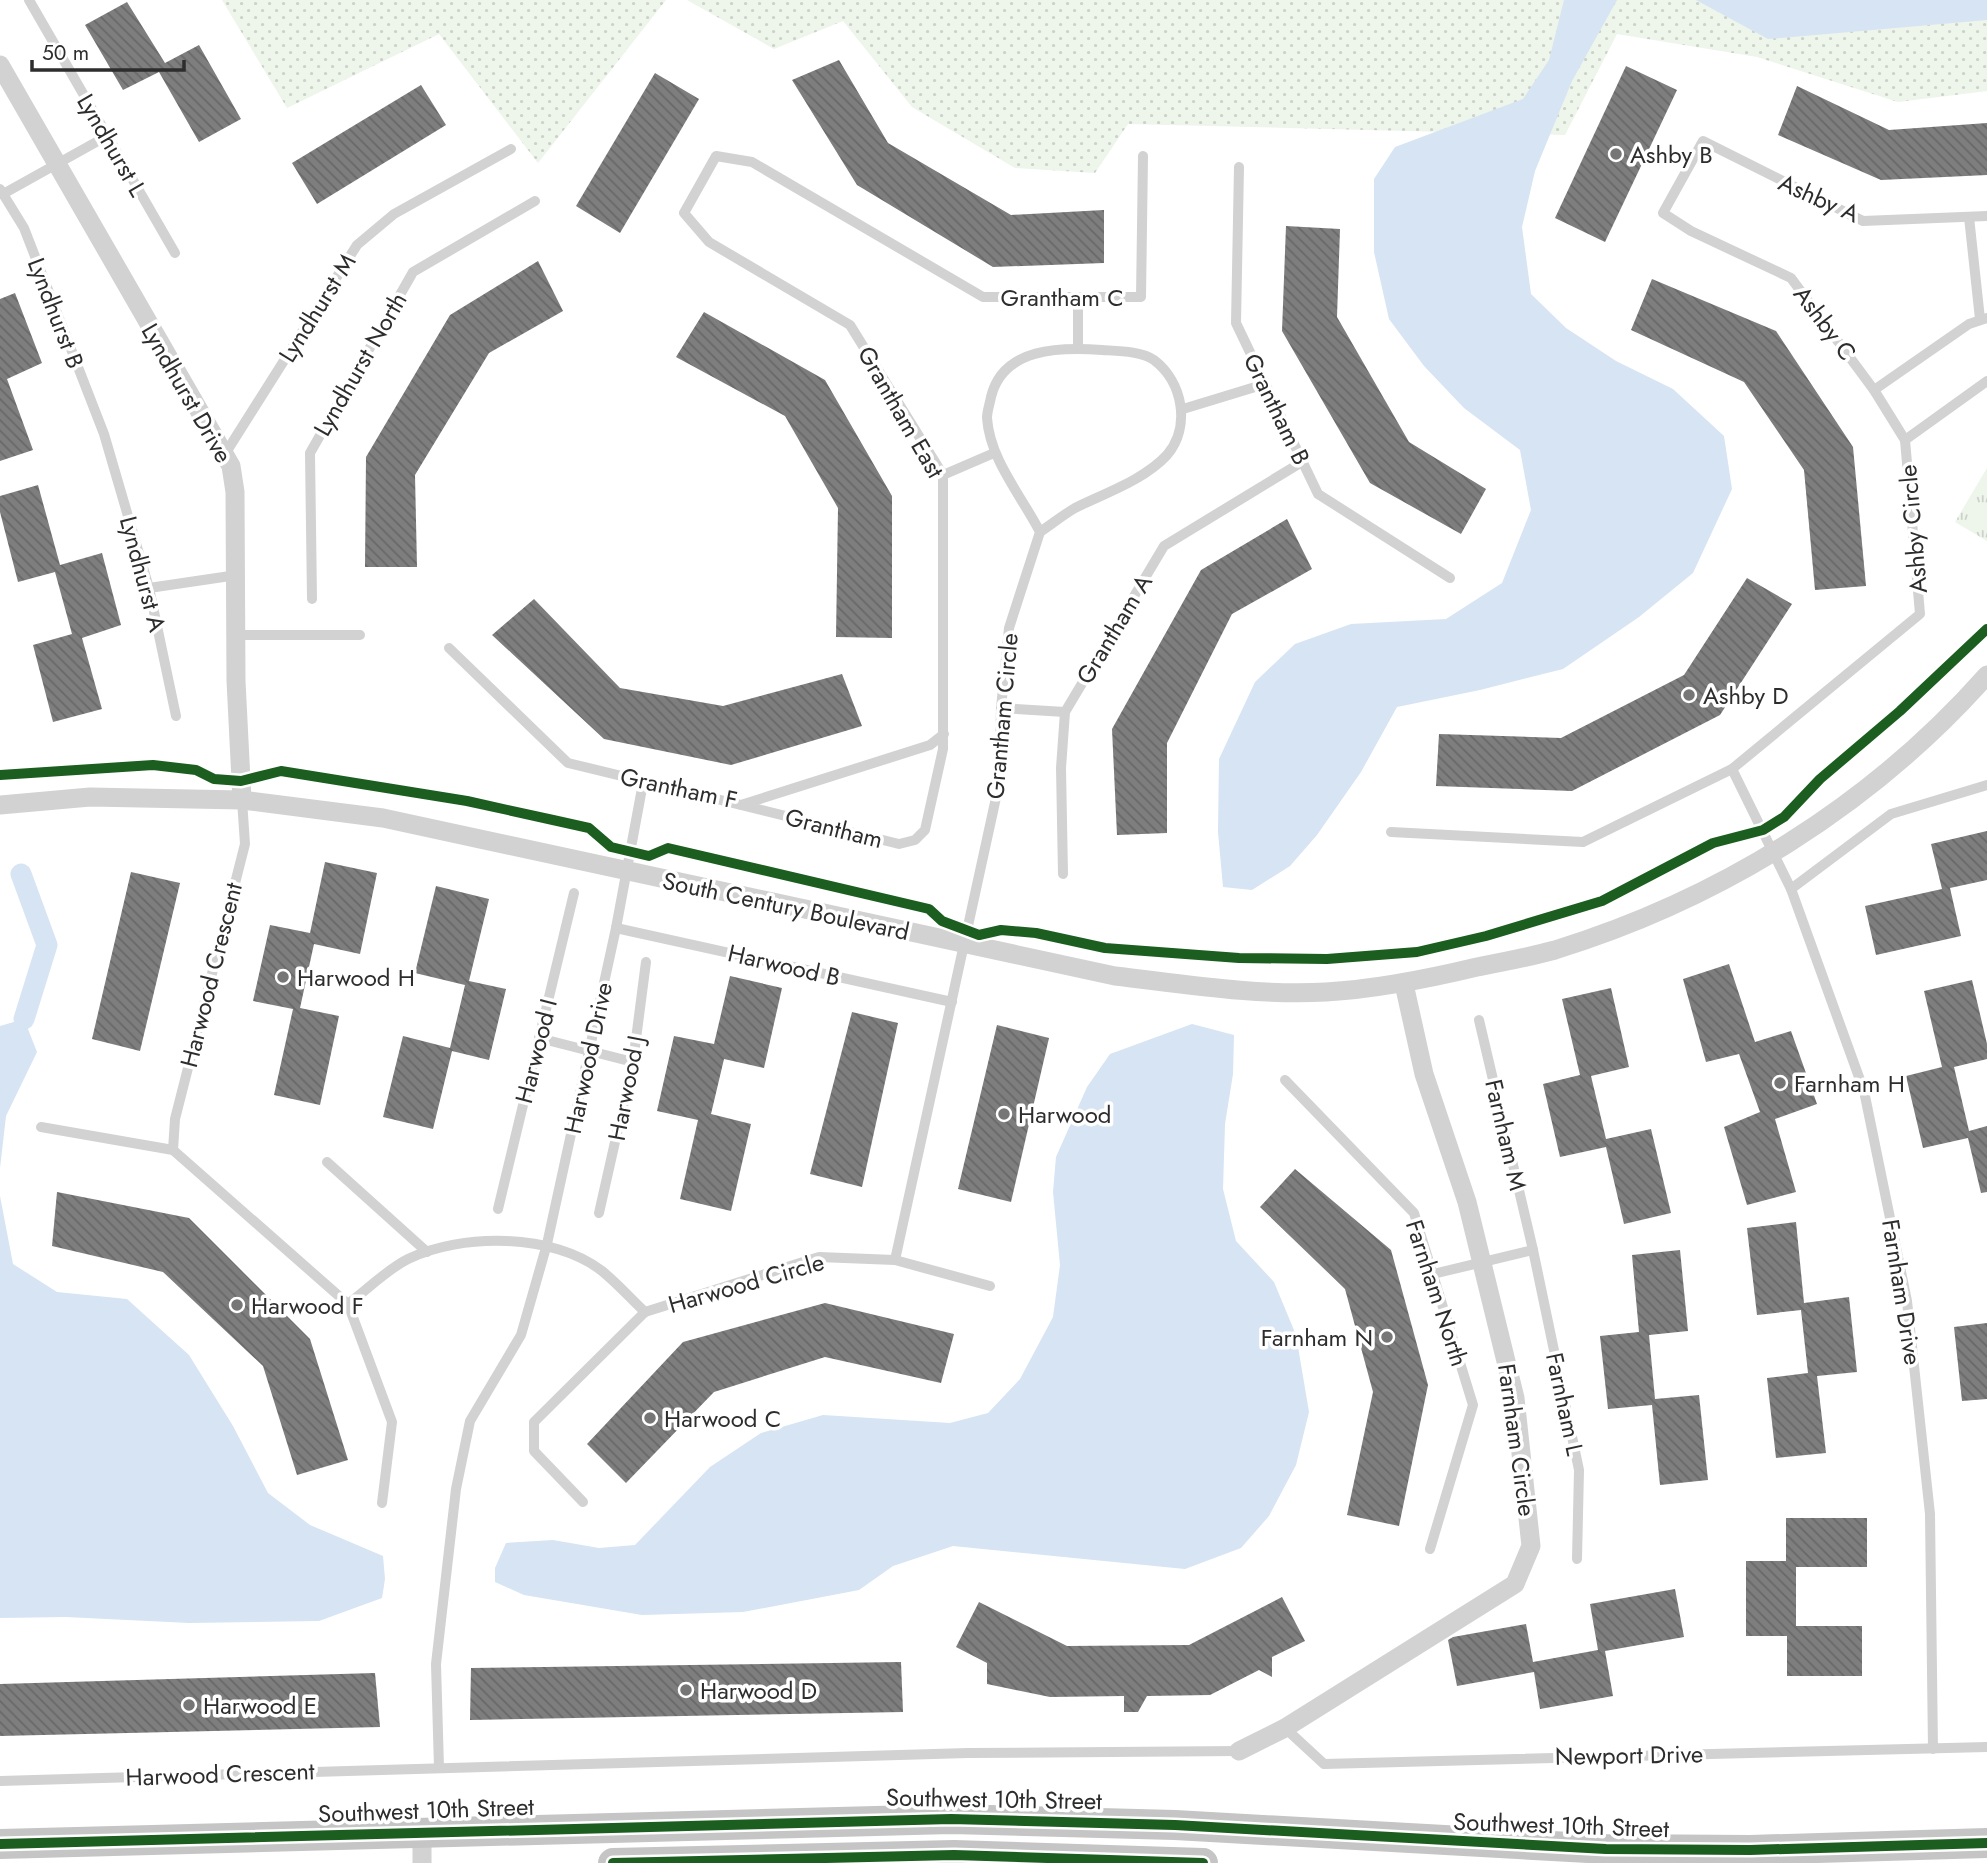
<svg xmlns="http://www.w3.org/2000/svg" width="1987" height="1863" font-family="Jost,sans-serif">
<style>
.grass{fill:url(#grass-dots)}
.park{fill:url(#park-tufts)}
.water{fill:#d6e4f3}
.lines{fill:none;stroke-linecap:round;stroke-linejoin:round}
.canal{stroke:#d6e4f3;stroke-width:21}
.building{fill:url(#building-back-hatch)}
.service{stroke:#d2d2d2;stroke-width:10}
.minor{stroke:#d2d2d2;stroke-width:19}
.primary{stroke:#c5c5c5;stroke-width:30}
.cycleway-casing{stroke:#fff;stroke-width:15}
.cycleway{stroke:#1b5e20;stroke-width:10}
.poi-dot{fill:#767676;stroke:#fff;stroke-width:2.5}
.labels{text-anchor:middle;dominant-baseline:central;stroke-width:7;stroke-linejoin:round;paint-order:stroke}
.street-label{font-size:24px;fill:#2d2d2d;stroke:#fff}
.poi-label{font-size:24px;fill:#2d2d2d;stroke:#fff;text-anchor:start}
</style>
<defs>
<pattern id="grass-dots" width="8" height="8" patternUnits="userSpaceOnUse" patternTransform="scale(1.75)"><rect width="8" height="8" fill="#eef5ea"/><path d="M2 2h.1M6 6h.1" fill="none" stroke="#ccd2c9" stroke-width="1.8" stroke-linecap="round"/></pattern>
<pattern id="park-tufts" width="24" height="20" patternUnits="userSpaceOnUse" patternTransform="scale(1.75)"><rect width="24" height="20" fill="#eef5ea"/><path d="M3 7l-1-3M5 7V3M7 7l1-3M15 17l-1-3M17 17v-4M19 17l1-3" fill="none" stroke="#ccd2c9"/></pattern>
<pattern id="building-back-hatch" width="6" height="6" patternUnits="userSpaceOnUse" patternTransform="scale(1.75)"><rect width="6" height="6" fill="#7e7e7e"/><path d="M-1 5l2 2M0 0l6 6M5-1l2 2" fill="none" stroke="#686868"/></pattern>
</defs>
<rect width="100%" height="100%" fill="#fff"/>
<g class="grass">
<path d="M222,0h444l-128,163 -99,-129 -152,74z"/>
<path d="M687,0h1300v91l-89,11 -141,-45 -140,-23 -52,101 -437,-11 -33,49 -80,-5 -103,-61 -69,-86 -69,28z"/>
</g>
<path class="park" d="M1987,428v113l-32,-19 32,-54z"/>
<g class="water">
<path d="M1564,0h53l-45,81 -37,90 -13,56 9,67 35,34 50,33 57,28 51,47 8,53 -39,84 -54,44 -76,52 -83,21 -83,17 -36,65 -44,63 -27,31 -38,24 -29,-3 -5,-55 1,-73 36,-77 40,-38 56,-20 95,-5 56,-36 29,-73 -11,-60 -56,-42 -40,-42 -35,-47 -15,-67v-73l21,-32 128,-48 26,-39z"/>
<path d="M1696,0h291v20l-219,19z"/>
<path d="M24,1019l13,33 -31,64 -6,52v-142z"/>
<path d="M1192,1024l42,11 -1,39 -8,50 -2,65 13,52 38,41 22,53 13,77 -13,53 -27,51 -28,32 -56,21 -232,-23 -60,20 -34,24 -116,22 -101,3 -118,-20 -29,-13v-14l11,-25 47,-3 46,8 36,-3 75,-78 51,-34 62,-18 127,8 38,-10 32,-34 33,-62 7,-52 -7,-73 3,-35 31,-70 23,-33z"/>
<path d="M0,1196l13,68 44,28 70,7 62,56 44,71 35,67 42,32 73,31 2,23 -3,19 -63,23 -130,2 -123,-6 -66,1z"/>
</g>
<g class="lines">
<path class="canal" d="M21,874l26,71 -23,74"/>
</g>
<g class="building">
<path d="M127,2l38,61 34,-18 42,74 -42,23 -40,-70 -36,18 -38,-65z"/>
<path d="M839,60l49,83 123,72 93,-5v53l-111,4 -136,-82 -65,-105z"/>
<path d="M1626,66l51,24 -72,152 -50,-24z"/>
<path d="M655,73l44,26 -79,134 -44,-27z"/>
<path d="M421,85l25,40 -129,79 -25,-41z"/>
<path d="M1797,86l92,44 98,-7v52l-106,5 -103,-45z"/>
<path d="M1286,226l54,3 -3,88 72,125 77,47 -25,45 -91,-51 -88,-152z"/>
<path d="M538,261l25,50 -74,42 -74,122 2,92h-52l1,-110 84,-142z"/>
<path d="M1652,279l124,52 77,116 13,139 -51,4 -11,-120 -60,-88 -113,-52z"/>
<path d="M15,293l27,70 -35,16 26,71 -33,11v-162z"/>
<path d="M704,312l121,68 67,116v142l-56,-1 2,-129 -53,-92 -109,-59z"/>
<path d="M38,485l22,80 42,-12 19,72 -39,13 20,71 -49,13 -20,-77 39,-11 -17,-62 -37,10 -18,-70v-16z"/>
<path d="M1287,519l25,50 -80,45 -65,129v90l-50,2 -5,-106 89,-159z"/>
<path d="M1747,578l45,26 -72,111 -148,76 -136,-5 3,-52 122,4 123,-63z"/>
<path d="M534,599l86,89 103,18 119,-32 20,52 -131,39 -127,-26 -112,-104z"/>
<path d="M1987,831v49l-37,8 11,48 -85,19 -11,-49 77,-17 -11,-45z"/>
<path d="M325,862l52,11 -17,81 -46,-10 -14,64 39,8 -19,89 -46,-10 19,-86 -40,-8 17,-76 40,8z"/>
<path d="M131,872l49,11 -40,168 -48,-12z"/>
<path d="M436,886l53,13 -20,82 37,8 -17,71 -37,-9 -19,78 -50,-12 20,-81 47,12 15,-63 -50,-12z"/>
<path d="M1729,964l26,78 36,-11 26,73 -42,15 21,73 -49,13 -23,-78 36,-15 -21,-58 -33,8 -23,-83z"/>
<path d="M730,976l52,12 -18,80 -40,-9 -13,55 40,10 -20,87 -51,-12 18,-79 -41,-9 17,-75 40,8z"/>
<path d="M1972,980l15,64v15l-33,8 15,64 18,-5v66l-6,1 -13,-55 -45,10 -17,-72 36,-9 -18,-76z"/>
<path d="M1611,988l18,79 -38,9 15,63 45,-10 20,84 -47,11 -18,-77 -46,10 -17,-73 37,-9 -18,-76z"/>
<path d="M852,1012l46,11 -36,164 -52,-13z"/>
<path d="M997,1025l52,13 -38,164 -53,-13z"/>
<path d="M1295,1169l96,81 37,135 -29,141 -52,-11 26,-123 -28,-103 -85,-82z"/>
<path d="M57,1192l132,26 121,121 38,121 -51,15 -34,-109 -100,-94 -111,-26z"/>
<path d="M1796,1222l8,81 45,-6 8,75 -40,4 9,77 -50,5 -9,-80 41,-5 -7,-63 -44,5 -10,-87z"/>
<path d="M1680,1250l8,81 -39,4 6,64 44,-4 9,85 -48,5 -8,-80 -44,4 -8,-73 39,-4 -7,-77z"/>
<path d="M825,1303l129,31 -13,49 -116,-26 -111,35 -88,91 -39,-39 96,-102z"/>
<path d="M1987,1323v76l-25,2 -8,-74z"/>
<path d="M1786,1518h81v49h-71v59h66v50h-75v-40h-41v-75h40z"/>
<path d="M1675,1589l9,48 -79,14 8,45 -73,13 -6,-37 -77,14 -9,-46 5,-3 73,-13 7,38 65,-12 -8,-46z"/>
<path d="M1282,1597l23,44 -33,16v20l-13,-7 -49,25 -63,1 -9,16h-14v-16l-74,1 -63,-13v-21l-31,-16 23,-45 88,44 122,-1z"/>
<path d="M901,1662l2,50 -433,8 1,-52z"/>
<path d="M375,1673l5,54 -380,9v-52z"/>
</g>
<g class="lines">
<g class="service">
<path d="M29,0l146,253"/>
<path d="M1239,167l-3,156 82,171 132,84"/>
<path d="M0,189l24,39 80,206 45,154 27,128"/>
<path d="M3,194l104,-58"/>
<path d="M1969,217l11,102"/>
<path d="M1078,297v51"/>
<path d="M1874,390l95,-66 18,-6"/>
<path d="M1183,409l82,-25"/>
<path d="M1905,440l82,-59"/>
<path d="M225,454l132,-209 37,-31 117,-65"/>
<path d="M943,475l51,-22"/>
<path d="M149,588l88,-13"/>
<path d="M312,599l-2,-146 103,-181 122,-71"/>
<path d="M236,635h124"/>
<path d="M449,648l119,115 173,42 189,-60 14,-11"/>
<path d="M1001,708l64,4"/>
<path d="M1732,769l59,120 73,202 43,210 23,213 3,235"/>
<path d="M741,805l158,39 16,-4 10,-10 18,-81v-274l-93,-150 -141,-83 -25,-29 32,-57 36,6 231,135h158l2,-141"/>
<path d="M1391,832l192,10 149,-73 188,-155 -15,-174 -31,-50 -83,-112 -100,-47 -28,-18 40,-72 160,80 124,-5"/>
<path d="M1063,874l-2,-106 4,-56 99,-166 138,-84"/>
<path d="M1791,889l100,-75 96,-29"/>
<path d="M616,928l336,74"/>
<path d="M1479,1020l54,230 46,220 -2,89"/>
<path d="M539,1038l94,24"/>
<path d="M1285,1080l129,133 59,192 -43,144"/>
<path d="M41,1127l132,23 175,154 44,118 -10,81"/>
<path d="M173,1150l2,-31 70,-275 -3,-44"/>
<path d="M327,1162l100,90"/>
<path d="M498,1209l76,-316"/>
<path d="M599,1213l34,-151 13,-100"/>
<path d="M895,1260l104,-476 2,-76 8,-80 31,-96c-19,-37 -50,-72 -53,-114 0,-7 3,-15 4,-21 12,-50 70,-50 111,-47 15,1 40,1 52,10 29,22 37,67 13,95 -23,25 -62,38 -92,53 -12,7 -23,16 -35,24"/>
<path d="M1433,1274l100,-24"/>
<path d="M348,1304c19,-14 38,-34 60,-45 53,-26 146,-26 194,12 15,12 29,28 43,41l174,-55 76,3 95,26"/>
<path d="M583,1502l-49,-51v-29l111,-110"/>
<path d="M1285,1728l39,36 663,-17"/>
<path d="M439,1768l-3,-104 20,-175 14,-68 51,-86 26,-91 69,-316 27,-145"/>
<path d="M0,1781l968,-28 271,-2"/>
</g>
<g class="minor">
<path d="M0,65l231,401 4,26 1,189 6,119"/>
<path d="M0,805l90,-8 152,3 141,18 732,158c69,8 141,20 211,16 52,-3 101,-13 151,-25 26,-5 53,-10 78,-17 165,-51 317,-145 432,-275"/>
<path d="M1239,1751l46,-23 230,-144 16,-38 -16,-148 -48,-196 -43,-128 -20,-90"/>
<path d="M422,1831v32"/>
</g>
<g class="primary">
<path d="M0,1844l951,-25 224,6 431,24 144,1 237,-7"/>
<path d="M613,1863l341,-8 249,8"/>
</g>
<g class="cycleway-casing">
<g id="cycleway">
<path d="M0,775l153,-10 43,5 18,9 27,2 40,-10 186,30 86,19 36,8 22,19 38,9 19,-8 261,61 13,12 37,14 22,-5 35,3 69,15 134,10 88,1 90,-7 69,-16 116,-35 111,-58 50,-13 21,-13 36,-38 80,-68 87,-82"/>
<path d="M0,1844l951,-25 224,6 431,24 144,1 237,-7"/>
<path d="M613,1863l341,-8 249,8"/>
</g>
</g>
<use href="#cycleway" class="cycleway"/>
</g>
<g class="poi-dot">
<circle cx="1616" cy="154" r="7"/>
<circle cx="1689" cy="695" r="7"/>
<circle cx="283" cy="977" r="7"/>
<circle cx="1780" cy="1083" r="7"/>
<circle cx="1004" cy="1114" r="7"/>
<circle cx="237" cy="1305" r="7"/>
<circle cx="1387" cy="1337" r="7"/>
<circle cx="650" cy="1418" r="7"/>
<circle cx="686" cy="1690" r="7"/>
<circle cx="189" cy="1705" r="7"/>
</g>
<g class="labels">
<g class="street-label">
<text transform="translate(112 145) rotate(60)">Lyndhurst L</text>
<text transform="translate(1819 198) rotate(24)">Ashby A</text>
<text x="1062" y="297">Grantham C</text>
<text transform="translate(317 308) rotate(-58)">Lyndhurst M</text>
<text transform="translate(56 313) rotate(69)">Lyndhurst B</text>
<text transform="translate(1825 323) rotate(53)">Ashby C</text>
<text transform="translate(360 364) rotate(-60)">Lyndhurst North</text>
<text transform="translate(187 393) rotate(60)">Lyndhurst Drive</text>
<text transform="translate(1277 409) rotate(64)">Grantham B</text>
<text transform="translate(901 412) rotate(60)">Grantham East</text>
<text transform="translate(1913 529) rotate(-95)">Ashby Circle</text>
<text transform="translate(143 574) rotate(75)">Lyndhurst A</text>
<text transform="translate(1114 629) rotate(-59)">Grantham A</text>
<text transform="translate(1002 716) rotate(-85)">Grantham Circle</text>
<text transform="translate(679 788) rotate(12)">Grantham F</text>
<text transform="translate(834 828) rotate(14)">Grantham</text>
<text transform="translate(786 906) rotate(12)">South Century Boulevard</text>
<text transform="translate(784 965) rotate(13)">Harwood B</text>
<text transform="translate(211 975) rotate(-76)">Harwood Crescent</text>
<text transform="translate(536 1051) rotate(-76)">Harwood I</text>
<text transform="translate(588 1058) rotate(-78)">Harwood Drive</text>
<text transform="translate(626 1088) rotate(-79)">Harwood J</text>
<text transform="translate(1506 1135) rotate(77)">Farnham M</text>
<text transform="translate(746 1283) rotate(-16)">Harwood Circle</text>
<text transform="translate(1902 1292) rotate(81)">Farnham Drive</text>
<text transform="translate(1437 1293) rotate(72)">Farnham North</text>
<text transform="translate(1565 1404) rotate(78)">Farnham L</text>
<text transform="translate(1517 1440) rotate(82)">Farnham Circle</text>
<text transform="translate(1629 1755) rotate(-1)">Newport Drive</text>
<text transform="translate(220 1774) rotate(-2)">Harwood Crescent</text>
<text transform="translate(994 1799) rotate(1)">Southwest 10th Street</text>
<text transform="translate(426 1810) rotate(-2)">Southwest 10th Street</text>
<text transform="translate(1561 1825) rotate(2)">Southwest 10th Street</text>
</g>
<g class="poi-label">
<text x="1630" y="154">Ashby B</text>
<text x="1703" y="695">Ashby D</text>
<text x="297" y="977">Harwood H</text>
<text x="1794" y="1083">Farnham H</text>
<text x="1018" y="1114">Harwood</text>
<text x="251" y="1305">Harwood F</text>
<text x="1373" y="1337" text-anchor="end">Farnham N</text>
<text x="664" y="1418">Harwood C</text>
<text x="700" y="1690">Harwood D</text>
<text x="203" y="1705">Harwood E</text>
</g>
</g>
<path d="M32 60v10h152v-10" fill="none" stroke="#2d2d2d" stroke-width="3.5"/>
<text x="42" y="60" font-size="21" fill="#2d2d2d" stroke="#ffffff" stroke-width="5" paint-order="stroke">50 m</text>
</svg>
